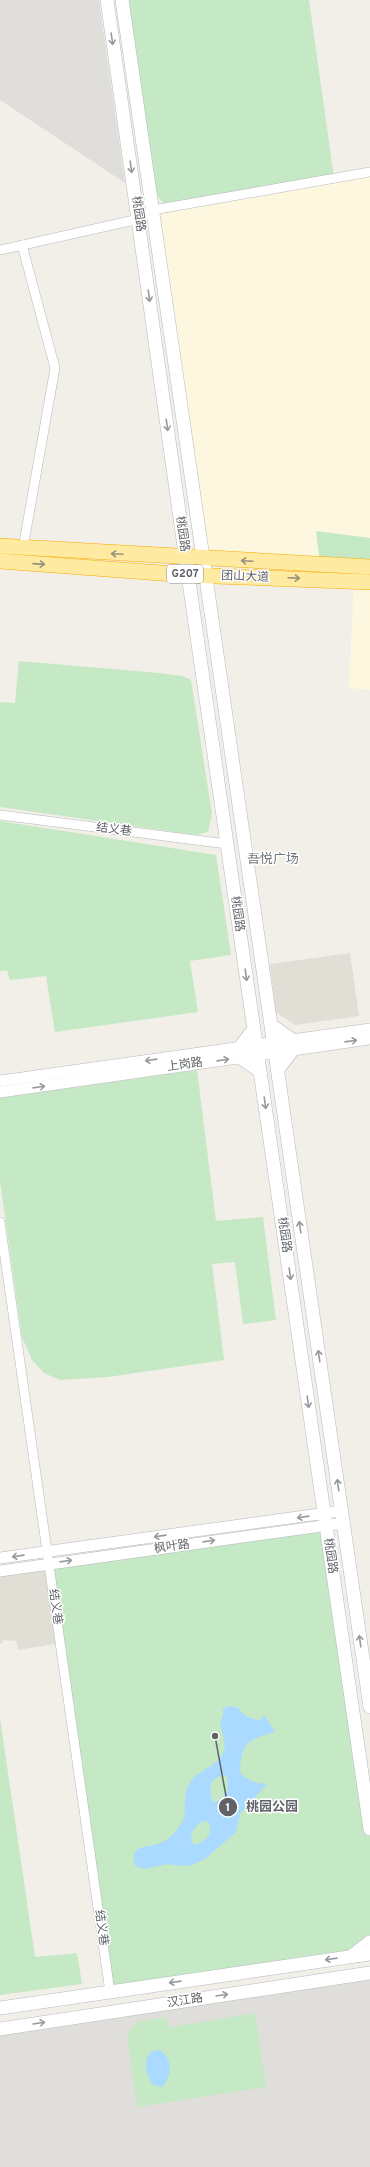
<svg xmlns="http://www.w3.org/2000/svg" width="370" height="2167" font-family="Overpass,'Noto Sans SC',sans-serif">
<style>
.commercial{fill:#fef7e0}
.industrial{fill:#e0deda}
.education{fill:#e1ded6}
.green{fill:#c5e8c5}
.water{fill:#aadaff;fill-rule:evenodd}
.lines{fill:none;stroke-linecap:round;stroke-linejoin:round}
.minor-casing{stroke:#b5b8bc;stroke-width:10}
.tertiary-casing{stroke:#b5b8bc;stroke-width:12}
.secondary-casing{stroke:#b6babf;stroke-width:14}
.trunk-casing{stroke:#f9ab00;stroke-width:16}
.minor{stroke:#fff;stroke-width:9}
.tertiary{stroke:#fff;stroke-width:11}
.secondary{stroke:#fff;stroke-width:13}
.trunk{stroke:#feeaa1;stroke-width:15}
.oneway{stroke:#979a9d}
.oneway2{stroke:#97927c}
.labels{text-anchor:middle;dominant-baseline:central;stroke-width:3;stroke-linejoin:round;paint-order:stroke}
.shield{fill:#fff;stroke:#8f9295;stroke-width:1}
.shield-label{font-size:11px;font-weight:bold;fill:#5f6368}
.street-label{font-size:12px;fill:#5f6368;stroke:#fff}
.neighbourhood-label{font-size:13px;fill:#70757a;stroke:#fff}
.leader{fill:none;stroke:#5f6368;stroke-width:1.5}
.callout-dot{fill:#5f6368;stroke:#fff;stroke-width:1.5}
.mark-label{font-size:12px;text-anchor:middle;font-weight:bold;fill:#fff}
.callout-label{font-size:13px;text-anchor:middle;font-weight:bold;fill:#5f6368;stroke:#fff;stroke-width:3;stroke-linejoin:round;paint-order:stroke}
</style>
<rect width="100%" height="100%" fill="#f1efe8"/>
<g class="commercial">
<path d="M370,172v395l-165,-8 -52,-349z"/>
<path d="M354,580l16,2v108l-21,-2z"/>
</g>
<g class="industrial">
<path d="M0,0h99l26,183 -125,-83z"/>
<path d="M370,1977v190h-370v-138z"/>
</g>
<g class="education">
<path d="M350,953l9,63 -64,9 -19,-13 -6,-48z"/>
<path d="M49,1564l11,79 -42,7 -2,-9 -13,-1v3l-3,1v-73z"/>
</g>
<g class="green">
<path d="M127,0h182l25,178 -167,30 -14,-18z"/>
<path d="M316,531l54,7v29l-50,-3z"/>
<path d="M19,661l140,12 24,3 8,4 21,134 -4,18 -12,3 -196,-28v-105l15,1z"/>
<path d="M0,821l216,34 15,100 -41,6 8,51 -143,20 -9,-56 -36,4 -3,-10 -7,1z"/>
<path d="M197,1070l19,151 47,-4 13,103 -33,4 -8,-62 -23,2 12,96 -116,17 -48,3 -16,-7 -12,-13 -10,-23 -22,-156v-83z"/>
<path d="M326,1525l44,304v113l-19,15 -241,35 -61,-428z"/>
<path d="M0,1718l35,239 42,-4 5,31 -82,11z"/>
<path d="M255,2013l11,74 -129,20 -10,-73 10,-12 28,-5 5,10z"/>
</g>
<g class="water">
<path d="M229,1706l10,2c4,8 11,11 21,12l4,-5 11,17c-27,7 -34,11 -35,40 8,10 15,11 27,12l-27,30 -4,18 -31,27 -14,6 -9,1 -14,-2 -24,5 -9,-3c-6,-22 10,-18 23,-22 6,-2 11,-6 15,-10 21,-19 5,-35 18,-53 8,-10 27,-16 32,-28 5,-12 -2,-20 -3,-32l3,-4v-8zM222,1775l5,1 1,14 -7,10 -9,2 -2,-17 4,-6zM207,1821c9,11 -2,21 -13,24 -7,-9 0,-17 7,-23z"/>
<path d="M160,2050c14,11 12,25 2,37l-9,-2c-8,-11 -13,-34 7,-35z"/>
</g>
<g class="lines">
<g class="minor-casing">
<g id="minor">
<path d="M22,245l33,123 -32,180"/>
<path d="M0,250l139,-31 14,-9 217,-38"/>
<path d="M0,815l227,29"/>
<path d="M0,1222l110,770"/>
</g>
</g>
<g class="tertiary-casing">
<g id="tertiary">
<path d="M270,1023l24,17"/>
<path d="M238,1048l16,-21"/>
<path d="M239,1058l22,15"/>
<path d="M278,1071l16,-21"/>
<path d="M0,1081l370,-52"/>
<path d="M0,1092l370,-53"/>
<path d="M0,1558l341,-47"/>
<path d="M0,1571l343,-48"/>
</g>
</g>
<g class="secondary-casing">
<g id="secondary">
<path d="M107,0l81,575 182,1254"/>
<path d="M122,0l248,1707"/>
<path d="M352,1956l18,-14"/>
<path d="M0,2008l370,-54"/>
<path d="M0,2029l370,-56"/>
</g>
</g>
<g class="trunk-casing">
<g id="trunk">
<path d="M0,546l370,21"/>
<path d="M0,561l188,14 182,7"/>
</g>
</g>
<use href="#minor" class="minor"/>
<use href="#tertiary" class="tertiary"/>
<use href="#secondary" class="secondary"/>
<use href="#trunk" class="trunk"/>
</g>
<defs><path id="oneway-shaft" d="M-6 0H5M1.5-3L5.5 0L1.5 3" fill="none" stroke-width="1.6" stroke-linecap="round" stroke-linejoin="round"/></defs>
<g class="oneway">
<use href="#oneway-shaft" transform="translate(112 39) rotate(82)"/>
<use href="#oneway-shaft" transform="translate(131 167) rotate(82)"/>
<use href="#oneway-shaft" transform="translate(149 296) rotate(82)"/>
<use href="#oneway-shaft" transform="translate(167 425) rotate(82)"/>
<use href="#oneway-shaft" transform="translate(246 975) rotate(82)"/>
<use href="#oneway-shaft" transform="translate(351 1041) rotate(-8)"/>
<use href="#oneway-shaft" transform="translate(151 1060) rotate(172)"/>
<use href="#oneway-shaft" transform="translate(223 1060) rotate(-8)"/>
<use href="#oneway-shaft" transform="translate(39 1087) rotate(-8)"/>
<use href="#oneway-shaft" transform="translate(265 1103) rotate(82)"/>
<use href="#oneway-shaft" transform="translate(300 1227) rotate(-98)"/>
<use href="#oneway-shaft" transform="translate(290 1274) rotate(82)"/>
<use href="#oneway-shaft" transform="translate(319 1356) rotate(-98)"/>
<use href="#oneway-shaft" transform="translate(308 1402) rotate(82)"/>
<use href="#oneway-shaft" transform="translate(338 1485) rotate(-98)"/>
<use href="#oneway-shaft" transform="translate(303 1517) rotate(172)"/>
<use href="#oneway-shaft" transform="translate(160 1536) rotate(172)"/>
<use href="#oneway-shaft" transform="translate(209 1541) rotate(-8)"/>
<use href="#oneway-shaft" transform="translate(18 1556) rotate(172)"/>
<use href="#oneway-shaft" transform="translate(66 1561) rotate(-8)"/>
<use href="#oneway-shaft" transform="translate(360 1641) rotate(-98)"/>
<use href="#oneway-shaft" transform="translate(331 1959) rotate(172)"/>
<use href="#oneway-shaft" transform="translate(175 1982) rotate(172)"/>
<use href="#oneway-shaft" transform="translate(222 1995) rotate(-9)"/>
<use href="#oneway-shaft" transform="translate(39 2023) rotate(-9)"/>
</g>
<g class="oneway2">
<use href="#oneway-shaft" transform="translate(117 554) rotate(-177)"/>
<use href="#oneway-shaft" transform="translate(247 561) rotate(-177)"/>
<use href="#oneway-shaft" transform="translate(39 564) rotate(4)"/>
<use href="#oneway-shaft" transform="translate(294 578) rotate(2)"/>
</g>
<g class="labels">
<rect class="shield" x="167" y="565" width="36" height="18" rx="3"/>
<g class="shield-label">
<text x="185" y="574">G207</text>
</g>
<g class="street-label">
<text transform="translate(138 214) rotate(82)">桃园路</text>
<text transform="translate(182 534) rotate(82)">桃园路</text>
<text transform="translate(245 577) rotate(2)">团山大道</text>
<text transform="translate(114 830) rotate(7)">结义巷</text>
<text transform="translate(237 914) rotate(82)">桃园路</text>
<text transform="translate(185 1065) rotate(-8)">上岗路</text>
<text transform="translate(284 1235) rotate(82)">桃园路</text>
<text transform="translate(172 1547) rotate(-8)">枫叶路</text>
<text transform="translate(330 1556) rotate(82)">桃园路</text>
<text transform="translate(55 1607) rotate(82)">结义巷</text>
<text transform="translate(101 1928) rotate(82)">结义巷</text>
<text transform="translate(185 2001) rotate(-9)">汉江路</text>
</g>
<g class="neighbourhood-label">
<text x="273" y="860">吾悦广场</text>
</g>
</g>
<path class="leader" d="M215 1736L228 1807"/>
<g class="callout-dot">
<circle cx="215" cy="1736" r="4"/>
<circle cx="228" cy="1807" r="10"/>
</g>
<g class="mark-label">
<text x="228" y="1811">1</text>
</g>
<g class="callout-label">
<text x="272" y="1811">桃园公园</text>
</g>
</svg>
